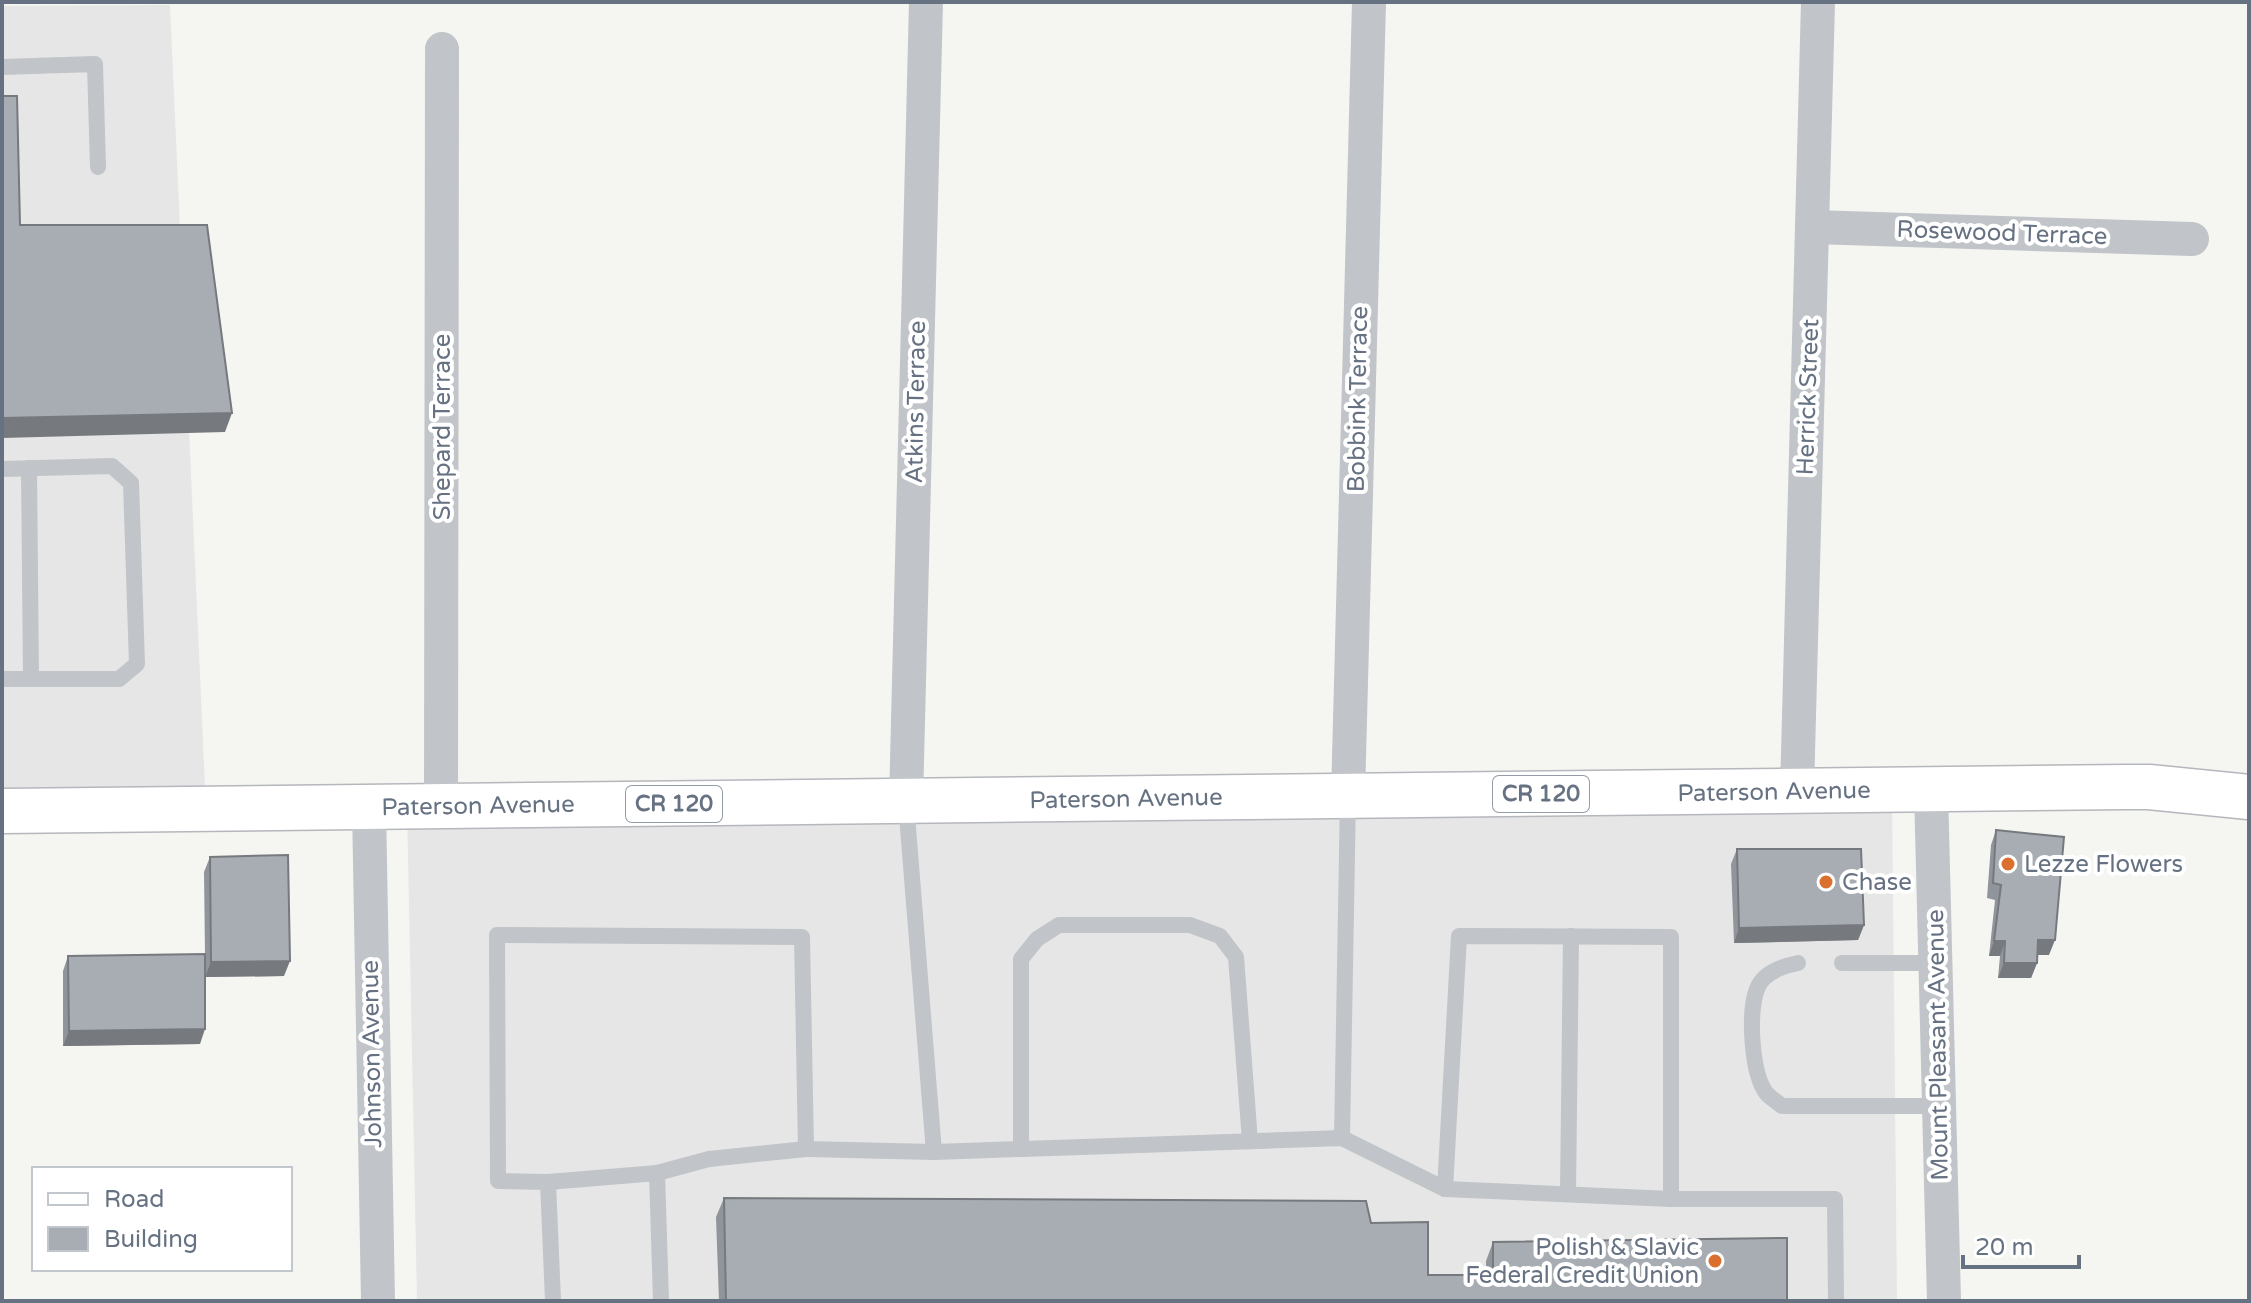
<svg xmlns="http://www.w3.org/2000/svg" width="2251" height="1303" font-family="'Varela Round',sans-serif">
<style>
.built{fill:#e6e6e6}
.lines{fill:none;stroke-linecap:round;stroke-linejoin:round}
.primary-casing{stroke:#b4b7bc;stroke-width:47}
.service{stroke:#c1c4c8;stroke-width:16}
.minor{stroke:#c1c4c8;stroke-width:34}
.primary{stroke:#fff;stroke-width:44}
.wall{fill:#90959b}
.shaded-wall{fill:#76797e}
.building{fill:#a8adb4;stroke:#76797e;stroke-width:2}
.poi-dot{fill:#db6f2d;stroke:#fff;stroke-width:3}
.labels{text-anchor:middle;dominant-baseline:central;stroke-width:8;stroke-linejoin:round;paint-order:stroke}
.shield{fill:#fff;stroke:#949ca8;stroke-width:2}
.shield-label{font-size:22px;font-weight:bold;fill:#667182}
.street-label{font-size:24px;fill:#667182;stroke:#fff}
.poi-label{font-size:24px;fill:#667182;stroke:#fff;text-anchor:start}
</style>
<rect width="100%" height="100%" fill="#f5f6f2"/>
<g class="built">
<path d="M170,5l36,804 -204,2v-805z"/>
<path d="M1892,790l5,511h-1480l-10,-495z"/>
</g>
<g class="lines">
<g class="primary-casing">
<path id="primary" d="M2,811l2123,-24h24l100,10"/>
</g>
<g class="service">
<path d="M2,67l93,-3 3,103"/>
<path d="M29,468l2,211"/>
<path d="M2,469l110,-3 19,17 6,181 -18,15h-117"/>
<path d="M906,803l28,349"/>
<path d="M1798,963c-15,3 -35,9 -41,26 -9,23 -6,85 10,105 4,4 10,8 15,12h157"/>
<path d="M1842,963h95"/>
<path d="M1342,1138l6,-342"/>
<path d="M1021,1149v-190l16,-20 22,-14h131l30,11 16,21 14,184"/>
<path d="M657,1173l52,-14 97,-10"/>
<path d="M548,1182l109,-9 4,128"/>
<path d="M1445,1189l226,10"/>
<path d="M1568,1194l3,-258"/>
<path d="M553,1301l-5,-119 -50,-1 -1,-246 305,2 4,212 128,3 408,-14 103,51 14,-253 212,1v262h164l1,102"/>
</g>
<g class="minor">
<path d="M1813,227l379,12"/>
<path d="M1931,790l13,511"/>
<path d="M1797,791l21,-789"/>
<path d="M1348,796l21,-794"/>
<path d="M906,801l20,-799"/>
<path d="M441,806l1,-757"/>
<path d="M369,807l9,494"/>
</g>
<use href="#primary" class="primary"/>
</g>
<g class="wall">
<path d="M1996,830l53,125h-12v8l-6,15h-33l2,-22h-11l6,-56 -8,-2 4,-53z"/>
<path d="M1737,849l127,76 -6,15 -124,3 -3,-79z"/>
<path d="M210,857l74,119 -79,1 -5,67 -137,2v-75l5,-15 137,-2 -1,-82z"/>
<path d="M724,1198l647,25 57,52h58v-14l7,-19 294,59h-1068l-3,-84z"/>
</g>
<g class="shaded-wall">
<path d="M232,413l-7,19 -223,6v-20z"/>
<path d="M1864,925l-6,15 -124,3 5,-15z"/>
<path d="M2038,940h17l-6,15h-16z"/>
<path d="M1994,941h11l-5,15h-11z"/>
<path d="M290,961l-6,15 -79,1 6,-15z"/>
<path d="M2004,963h33l-6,15h-33z"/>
<path d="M205,1029l-5,15 -137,2 6,-15z"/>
</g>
<g class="building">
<path d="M2,96h15l3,129h187l25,188 -230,5z"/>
<path d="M1996,830l68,7 -9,103h-17l-1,23h-33l1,-22h-11l7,-56 -8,-2z"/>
<path d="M1737,849h124l3,76 -125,3z"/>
<path d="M288,855l2,106 -79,1 -1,-105z"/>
<path d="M205,954v75l-136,2 -1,-75z"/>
<path d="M724,1198l642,3 5,22 57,-1v53h65v-33l294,-4v63h-1061z"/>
</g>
<g class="poi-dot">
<circle cx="2008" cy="864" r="8"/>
<circle cx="1826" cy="882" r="8"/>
<circle cx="1715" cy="1261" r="8"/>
</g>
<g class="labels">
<g class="shield">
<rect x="1493" y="776" width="96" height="36" rx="6"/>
<rect x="626" y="786" width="96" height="36" rx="6"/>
</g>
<g class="shield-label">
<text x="1541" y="794">CR 120</text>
<text x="674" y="804">CR 120</text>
</g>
<g class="street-label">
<text transform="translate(2002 233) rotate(2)">Rosewood Terrace</text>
<text transform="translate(1808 397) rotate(-88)">Herrick Street</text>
<text transform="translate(1358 399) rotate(-89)">Bobbink Terrace</text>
<text transform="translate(916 402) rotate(-89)">Atkins Terrace</text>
<text transform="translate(442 427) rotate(-90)">Shepard Terrace</text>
<text transform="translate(1774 792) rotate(-1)">Paterson Avenue</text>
<text transform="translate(1126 799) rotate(-1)">Paterson Avenue</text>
<text transform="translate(478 806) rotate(-1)">Paterson Avenue</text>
<text transform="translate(1938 1045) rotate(-91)">Mount Pleasant Avenue</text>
<text transform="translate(372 1054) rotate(-91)">Johnson Avenue</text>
</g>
<g class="poi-label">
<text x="2024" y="864">Lezze Flowers</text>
<text x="1842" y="882">Chase</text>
<text x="1699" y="1247" text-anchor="end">Polish &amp; Slavic<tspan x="1699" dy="28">Federal Credit Union</tspan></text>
</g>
</g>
<rect width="2251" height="1303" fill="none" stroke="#667182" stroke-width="8"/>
<rect x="32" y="1167" width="260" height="104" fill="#ffffff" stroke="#c2c6cd" stroke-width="2"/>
<rect x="48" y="1193" width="40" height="12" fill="#ffffff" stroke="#c2c6cd" stroke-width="2"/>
<text x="104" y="1207" font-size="24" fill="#667182">Road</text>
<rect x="48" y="1227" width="40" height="24" fill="#a8adb4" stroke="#c2c6cd" stroke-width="2"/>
<text x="104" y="1247" font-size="24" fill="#667182">Building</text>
<path d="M1963 1255v12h116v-12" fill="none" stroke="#667182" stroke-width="4"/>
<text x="1975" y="1255" font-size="24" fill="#667182" stroke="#ffffff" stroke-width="6" paint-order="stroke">20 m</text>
</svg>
